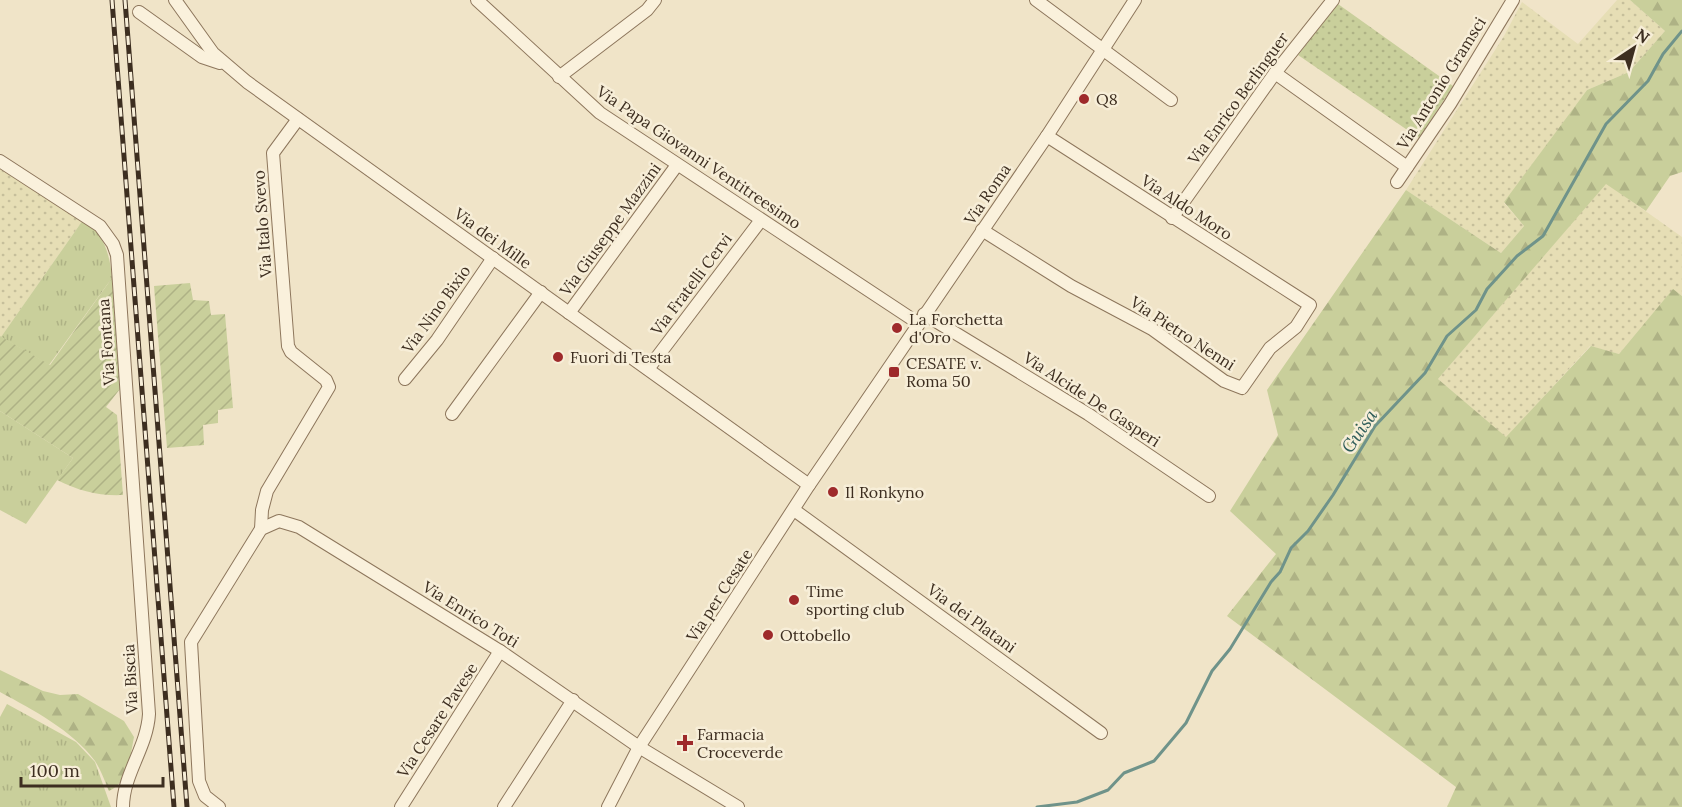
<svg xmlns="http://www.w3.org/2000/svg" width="1682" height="807" font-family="Lora,serif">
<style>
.farmland{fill:url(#farmland-dots)}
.grass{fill:url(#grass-tufts)}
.forest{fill:url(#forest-firs)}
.park{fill:url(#park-dots)}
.garden{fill:url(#garden-furrows)}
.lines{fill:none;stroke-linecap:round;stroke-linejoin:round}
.stream{stroke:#6f938a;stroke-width:3}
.minor-casing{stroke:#8d765c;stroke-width:14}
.minor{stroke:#faf1dc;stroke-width:12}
.rail-casing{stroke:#3d2e20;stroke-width:5}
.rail{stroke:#f7eed8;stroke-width:3;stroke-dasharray:9;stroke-linecap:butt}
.poi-dot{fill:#9e2a2b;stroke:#f7eed8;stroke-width:2}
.labels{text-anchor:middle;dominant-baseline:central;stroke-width:5;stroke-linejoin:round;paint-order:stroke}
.street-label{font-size:16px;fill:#3d2e20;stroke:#f7eed8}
.poi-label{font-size:16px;fill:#3d2e20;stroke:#f7eed8;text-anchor:start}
.water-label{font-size:18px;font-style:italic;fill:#2f5d5a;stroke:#f7eed8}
</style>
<defs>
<pattern id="farmland-dots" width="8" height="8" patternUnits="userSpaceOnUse" patternTransform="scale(1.5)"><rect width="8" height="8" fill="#e6deb5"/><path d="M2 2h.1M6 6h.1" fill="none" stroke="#c6bf9b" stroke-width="1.8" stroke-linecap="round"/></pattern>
<pattern id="grass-tufts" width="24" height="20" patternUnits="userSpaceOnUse" patternTransform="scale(1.5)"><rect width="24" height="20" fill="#c9cf9b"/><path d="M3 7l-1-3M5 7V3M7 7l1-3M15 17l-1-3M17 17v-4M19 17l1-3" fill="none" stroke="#aeb285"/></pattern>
<pattern id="forest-firs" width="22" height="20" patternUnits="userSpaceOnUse" patternTransform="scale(1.5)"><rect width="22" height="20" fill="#c9cf9b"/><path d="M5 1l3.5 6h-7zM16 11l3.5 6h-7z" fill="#aeb285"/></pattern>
<pattern id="park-dots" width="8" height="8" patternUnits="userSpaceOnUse" patternTransform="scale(1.5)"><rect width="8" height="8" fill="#c9cf9b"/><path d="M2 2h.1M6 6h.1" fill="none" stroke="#aeb285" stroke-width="1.8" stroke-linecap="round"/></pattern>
<pattern id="garden-furrows" width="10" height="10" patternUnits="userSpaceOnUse" patternTransform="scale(1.5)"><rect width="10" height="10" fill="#c9cf9b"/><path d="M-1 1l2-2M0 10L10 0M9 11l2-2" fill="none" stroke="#aeb285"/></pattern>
</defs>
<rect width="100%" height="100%" fill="#f0e4c8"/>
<g class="farmland">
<path d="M1617,0h13l35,31 -36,41 -42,18 -83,113 20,23 -23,27 -95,-63 98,-154 18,-34 56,42z"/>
<path d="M0,166l83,54 -82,117 -1,-1z"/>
<path d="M1606,183l76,54v59l-9,-6 -54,64 -29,-8 -84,92 -68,-59z"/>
</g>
<g class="grass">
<path d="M83,220c21,13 27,35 29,58l-63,87 -48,-28z"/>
<path d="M0,411l73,47 -47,66 -26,-14z"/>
<path d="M7,704l69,38 19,20 16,45h-111v-90z"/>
</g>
<g class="forest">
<path d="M1630,0h52v172l-12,4 -24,35 -40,-27 -168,195 68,58 85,-91 28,8 54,-65 9,7v511h-235l9,-20 -229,-171 49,-62 -46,-43 48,-76 -11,-45 139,-200 95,63 23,-27 -20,-24 83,-112 42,-18 36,-41z"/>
<path d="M0,670l43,21 17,4 18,-1 46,27 10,16c-4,19 -5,45 -25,54 -4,-9 -8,-21 -14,-30 -23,-31 -62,-51 -95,-69z"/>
</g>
<path class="park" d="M1338,4l115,82 -34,52 -121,-83z"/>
<g class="garden">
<path d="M112,278l8,111 -14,18 11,8 6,80c-25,1 -44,-4 -66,-15l16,-22 -73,-47v-75l50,29z"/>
<path d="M190,283l3,17 16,1 2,14 14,-1 8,94 -15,2v13l-15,2 1,20 -37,3 -13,-162z"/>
</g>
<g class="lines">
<path class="stream" d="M1037,807l40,-5 31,-12 16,-17 30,-12 32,-38 26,-52 18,-22 41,-67 9,-10 11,-24 17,-17 25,-36 42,-69 50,-53 22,-37 29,-26 11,-21 30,-33 26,-20 63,-112 42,-43 15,-27 19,-23"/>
<g class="minor-casing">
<g id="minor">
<path d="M175,0l38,53 34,29 562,403"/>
<path d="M477,0l123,113 318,210"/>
<path d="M1036,0l135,100"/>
<path d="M139,12l63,45 18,6"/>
<path d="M1275,73l132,94"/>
<path d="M559,77l88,-67 8,-10"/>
<path d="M0,161l100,65 13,18 4,11 32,459c-2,34 -26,60 -26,93"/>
<path d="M1397,182l53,-78 63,-104"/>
<path d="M1172,218l103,-145 58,-73"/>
<path d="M982,230l89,56 81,43 72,52 18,7 28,-40 26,-21 14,-22 -263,-169"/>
<path d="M569,313l108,-148"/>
<path d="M924,314l164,100 121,82"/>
<path d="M648,369l113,-149"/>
<path d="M405,379l32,-39 56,-82"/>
<path d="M452,414l89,-122"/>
<path d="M794,510l307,223"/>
<path d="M261,529l1,-19 5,-19 62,-104 -3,-7 -35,-28 -3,-6 -15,-193 25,-34"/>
<path d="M219,807l-14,-11 -6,-15 -8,-139 70,-113 18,-8 20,6 201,124 139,96 99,60"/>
<path d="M401,807l99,-156"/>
<path d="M504,807l69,-107"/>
<path d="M608,807l31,-60 170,-262 238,-349 88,-136"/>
</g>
</g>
<use href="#minor" class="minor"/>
<g class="rail-casing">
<g id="rail">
<path d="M112,0l62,807"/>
<path d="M125,0l62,807"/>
</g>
</g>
<use href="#rail" class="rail"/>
</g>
<g class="poi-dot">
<circle cx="1084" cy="99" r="6"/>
<circle cx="897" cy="328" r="6"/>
<circle cx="558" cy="357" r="6"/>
<rect x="888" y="366" width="12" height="12" rx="3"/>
<circle cx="833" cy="492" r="6"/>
<circle cx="794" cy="600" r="6"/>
<circle cx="768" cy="635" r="6"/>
<path d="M682 734h6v6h6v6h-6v6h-6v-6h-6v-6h6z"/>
</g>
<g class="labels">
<g class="street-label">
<text transform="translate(1441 83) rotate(-58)">Via Antonio Gramsci</text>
<text transform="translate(1238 98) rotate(-54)">Via Enrico Berlinguer</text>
<text transform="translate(699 157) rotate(34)">Via Papa Giovanni Ventitreesimo</text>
<text transform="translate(987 194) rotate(-56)">Via Roma</text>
<text transform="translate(1187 207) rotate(33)">Via Aldo Moro</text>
<text transform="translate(262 224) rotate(-94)">Via Italo Svevo</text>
<text transform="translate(610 229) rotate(-54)">Via Giuseppe Mazzini</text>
<text transform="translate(493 238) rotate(36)">Via dei Mille</text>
<text transform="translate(691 284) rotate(-53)">Via Fratelli Cervi</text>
<text transform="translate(436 309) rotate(-54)">Via Nino Bixio</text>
<text transform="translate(1183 333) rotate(33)">Via Pietro Nenni</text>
<text transform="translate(106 342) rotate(-94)">Via Fontana</text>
<text transform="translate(1092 399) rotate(33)">Via Alcide De Gasperi</text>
<text transform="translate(719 595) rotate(-57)">Via per Cesate</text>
<text transform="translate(471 614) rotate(32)">Via Enrico Toti</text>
<text transform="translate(972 618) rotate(36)">Via dei Platani</text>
<text transform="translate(130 679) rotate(-93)">Via Biscia</text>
<text transform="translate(437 720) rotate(-57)">Via Cesare Pavese</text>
</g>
<g class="poi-label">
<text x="1096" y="99">Q8</text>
<text x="909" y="319">La Forchetta<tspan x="909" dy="18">d'Oro</tspan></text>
<text x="570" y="357">Fuori di Testa</text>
<text x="906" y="363">CESATE v.<tspan x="906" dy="18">Roma 50</tspan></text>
<text x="845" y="492">Il Ronkyno</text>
<text x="806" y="591">Time<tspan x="806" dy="18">sporting club</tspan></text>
<text x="780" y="635">Ottobello</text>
<text x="697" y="734">Farmacia<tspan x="697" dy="18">Croceverde</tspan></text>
</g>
<g class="water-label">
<text transform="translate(1359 431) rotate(-55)">Guisa</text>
</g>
</g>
<g transform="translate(1634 48) rotate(36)" stroke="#f7eed8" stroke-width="4.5" paint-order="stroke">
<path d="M0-4.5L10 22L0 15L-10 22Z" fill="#3d2e20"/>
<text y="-9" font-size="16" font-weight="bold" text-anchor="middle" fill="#3d2e20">N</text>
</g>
<path d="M21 777v9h142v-9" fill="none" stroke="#3d2e20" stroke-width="3"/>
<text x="30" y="777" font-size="18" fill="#3d2e20" stroke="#f7eed8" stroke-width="4.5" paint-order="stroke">100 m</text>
</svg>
